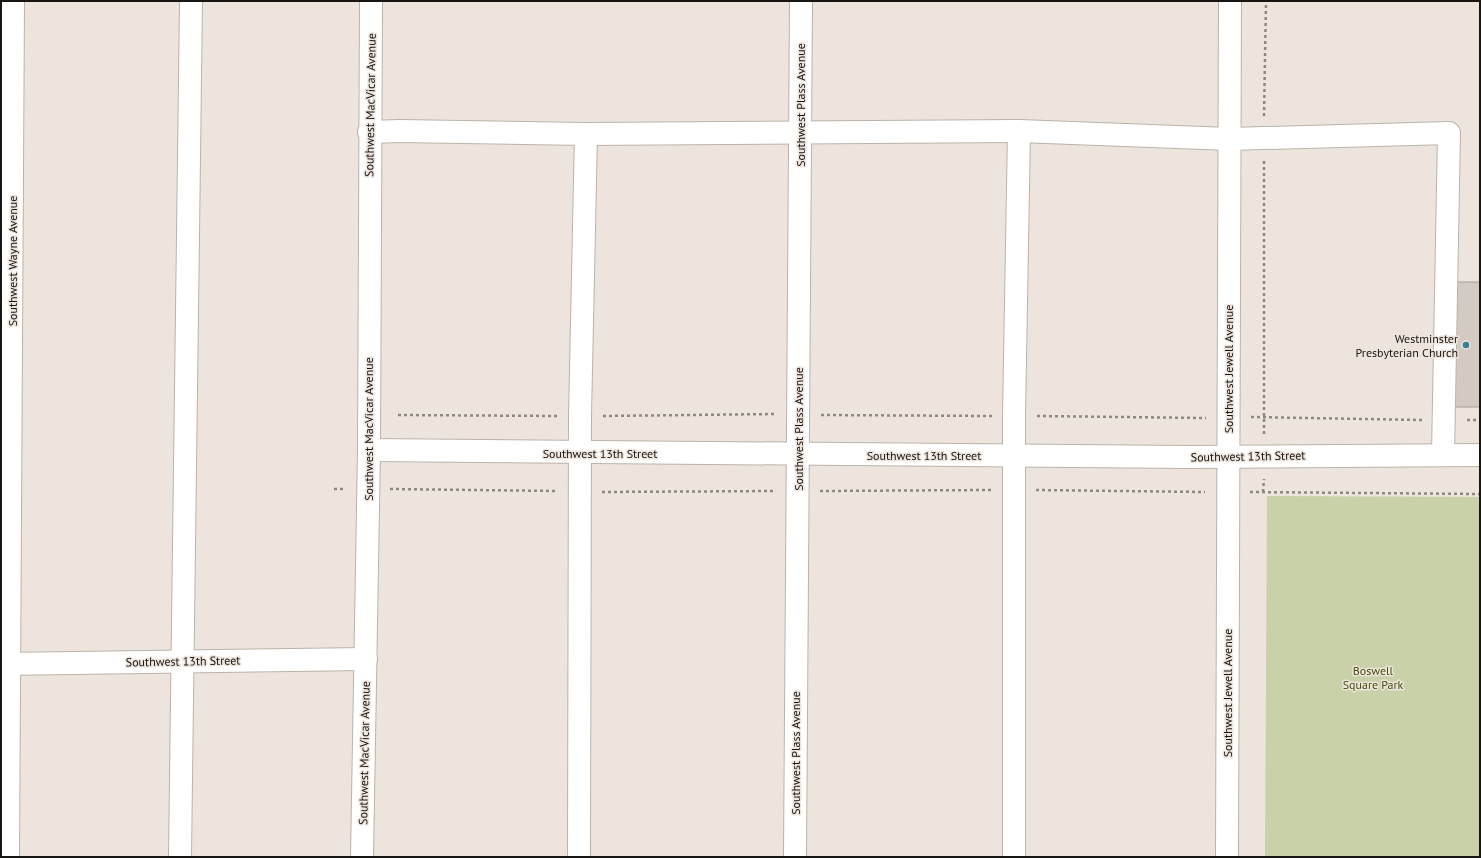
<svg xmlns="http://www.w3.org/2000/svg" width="1481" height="858" font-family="'PT Sans',sans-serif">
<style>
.green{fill:#c8d1a8}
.building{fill:#d3cbc3;stroke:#a69e97}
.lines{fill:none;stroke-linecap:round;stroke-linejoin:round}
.minor-casing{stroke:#bbb3ab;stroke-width:24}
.path{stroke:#8e8882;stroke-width:2.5;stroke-dasharray:3 3;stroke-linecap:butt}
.minor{stroke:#fff;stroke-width:22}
.poi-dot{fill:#3c7d90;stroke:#ede5dd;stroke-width:1.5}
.labels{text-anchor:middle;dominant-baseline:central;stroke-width:3;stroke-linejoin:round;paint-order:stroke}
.street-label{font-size:12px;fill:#181512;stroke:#ede5dd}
.poi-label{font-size:12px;fill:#181512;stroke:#ede5dd;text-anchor:end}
.park-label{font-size:12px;fill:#434d09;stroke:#ede5dd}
</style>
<rect width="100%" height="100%" fill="#ede5dd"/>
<path class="green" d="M1267,496l213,1v360h-215z"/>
<rect class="building" x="1453" y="282" width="27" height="125"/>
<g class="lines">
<g class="minor-casing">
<g id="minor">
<path d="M369,132l31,-1 186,3 433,-3 211,8 219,-6 -6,322"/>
<path d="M369,450l819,7 292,-2"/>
<path d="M1,664l365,-5"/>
<path d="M8,857l5,-856"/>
<path d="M180,857l11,-856"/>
<path d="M362,857l7,-407 2,-449"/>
<path d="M579,857l1,-441 6,-282"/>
<path d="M795,857l6,-856"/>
<path d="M1014,857v-441l5,-285"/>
<path d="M1227,857l3,-856"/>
</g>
</g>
<g class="path">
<path d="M1264,116l2,-115"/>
<path d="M1264,161v273"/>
<path d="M398,415l160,1"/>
<path d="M821,415l171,1"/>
<path d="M603,416l173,-2"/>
<path d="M1037,416l169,2"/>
<path d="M1251,417l171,3"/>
<path d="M1467,420h13"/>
<path d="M334,489h11"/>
<path d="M390,489l167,2"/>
<path d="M1036,490l169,2"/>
<path d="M820,491l171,-1"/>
<path d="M602,492l173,-1"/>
<path d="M1250,492l230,2"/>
<path d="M1263,492l1,-13"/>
</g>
<use href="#minor" class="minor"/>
</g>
<circle class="poi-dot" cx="1466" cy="345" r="4"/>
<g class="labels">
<g class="street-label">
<text transform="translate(370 105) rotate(-89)">Southwest MacVicar Avenue</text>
<text transform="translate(800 105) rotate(-90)">Southwest Plass Avenue</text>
<text transform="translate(12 261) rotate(-90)">Southwest Wayne Avenue</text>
<text transform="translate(1228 369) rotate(-90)">Southwest Jewell Avenue</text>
<text transform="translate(368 429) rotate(-90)">Southwest MacVicar Avenue</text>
<text transform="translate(798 429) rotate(-90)">Southwest Plass Avenue</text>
<text x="600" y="453">Southwest 13th Street</text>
<text x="924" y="455">Southwest 13th Street</text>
<text transform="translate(1248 456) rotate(-1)">Southwest 13th Street</text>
<text transform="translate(183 661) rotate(-1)">Southwest 13th Street</text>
<text transform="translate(1227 693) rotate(-90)">Southwest Jewell Avenue</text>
<text transform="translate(364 753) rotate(-89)">Southwest MacVicar Avenue</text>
<text transform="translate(795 753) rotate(-90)">Southwest Plass Avenue</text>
</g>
<g class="poi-label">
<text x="1458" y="338">Westminster<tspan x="1458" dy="14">Presbyterian Church</tspan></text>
</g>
<g class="park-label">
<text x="1373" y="670">Boswell<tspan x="1373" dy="14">Square Park</tspan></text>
</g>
</g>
<rect width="1481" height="858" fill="none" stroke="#181512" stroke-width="4"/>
</svg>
